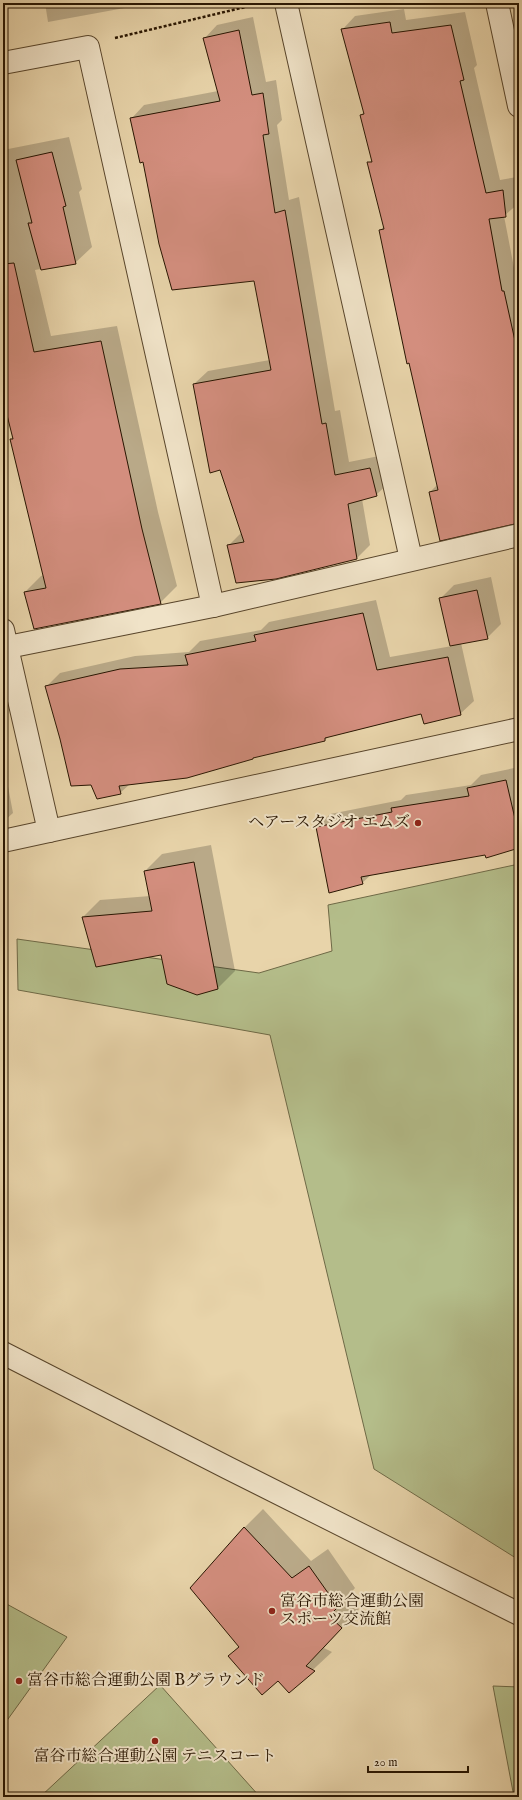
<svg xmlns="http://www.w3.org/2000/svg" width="522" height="1800" font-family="'IM FELL English','Noto Serif JP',serif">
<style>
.green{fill:#b4bd8a;stroke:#6e6946}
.shadow{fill:#0003}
.building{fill:#d38e7e;stroke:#281501}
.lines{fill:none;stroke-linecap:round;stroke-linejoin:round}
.minor-casing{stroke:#58452b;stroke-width:24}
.path{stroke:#281501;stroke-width:2.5;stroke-dasharray:3 2;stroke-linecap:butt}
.minor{stroke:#f0e3c8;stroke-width:22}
.poi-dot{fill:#8f2418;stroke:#f0e3c8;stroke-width:1.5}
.labels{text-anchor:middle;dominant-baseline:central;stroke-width:4;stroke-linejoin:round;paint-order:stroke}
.poi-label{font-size:16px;fill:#281501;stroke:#f0e3c8;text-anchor:start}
</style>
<rect width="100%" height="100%" fill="#e8d4aa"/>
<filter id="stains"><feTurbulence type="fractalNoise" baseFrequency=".005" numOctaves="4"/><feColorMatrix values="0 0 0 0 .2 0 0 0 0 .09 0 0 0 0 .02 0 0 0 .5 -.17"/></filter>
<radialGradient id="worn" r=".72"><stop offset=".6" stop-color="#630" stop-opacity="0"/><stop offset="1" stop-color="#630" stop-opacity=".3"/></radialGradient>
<g class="green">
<path d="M519,864v696l-145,-91 -104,-434 -252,-45 -1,-51 242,34 73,-22 -4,-46z"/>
<path d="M3,1602l64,35 -64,89z"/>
<path d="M160,1685l100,112h-220z"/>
<path d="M493,1686l26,1v110h-5z"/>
</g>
<g class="shadow">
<path d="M45,3h107l-104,19z"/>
<path d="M404,9l2,11 59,-8 12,53 -3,3 26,112 17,-3 2,26 -15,13 12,62h2l1,7v237l-89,-30 7,-7 -57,-254 4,-5 -15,-63 4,-4 -12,-44 3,-3 -22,-82 13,-14z"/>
<path d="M253,17l13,65 10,-2 6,40 -5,5 12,75 10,-3 36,214 5,-1 9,52 35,-7 6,27 -14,13 -14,4 8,46 -13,13 -129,-12 14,-14 -48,-148 14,-13 62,-11 -15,-80 -111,-119 -13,-42 13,-14 74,-14 -14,-52 13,-14z"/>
<path d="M69,137l13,52 -3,3 13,55 -17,16 -40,7 16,66 66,-10 41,186 19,74 -17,17 -135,-11 16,-16 3,-1 -33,-136 2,-2 -10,-43v-244z"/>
<path d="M491,577l10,47 -14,14 -26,5 13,58 -14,13 -38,-1 -92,22 -5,5 -70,16 -2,2 -123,26 -10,9 -28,-9 -31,-45 -15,-52 14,-14 75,-17 54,-4 11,-11 61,-11 8,-8 107,-22 14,57 62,-11 -11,-48 13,-13z"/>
<path d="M3,760l10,53 -10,9z"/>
<path d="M519,767v80l-147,27 -10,9 -45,-56 13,-13 71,-14 5,-5 65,-10 10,-10z"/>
<path d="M211,845l24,126 -17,17 -21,6 -35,-40 -65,12 -14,-49 17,-17 50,-4 -5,-25 17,-17z"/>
<path d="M263,1509l48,52 17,-12 27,39 -8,9 12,12 -35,39 8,4 -43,40 -11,-13 -49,-23 10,-10 -47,-58 53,-61z"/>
</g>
<g class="building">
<path d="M390,22l2,11 59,-8 13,55 -4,1 26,112 17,-3 3,27 -17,2 13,72h2l15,68v164l-79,18 -11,-49 9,-2 -29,-127 -2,1 -28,-134 5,-1 -17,-67h5l-12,-47 4,-1 -23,-85z"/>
<path d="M239,30l13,65 11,-2 6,41 -6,1 12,78 10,-3 37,214 4,-1 9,52 35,-7 7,28 -29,8 9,55 -81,20 -40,4 -9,-38 17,-3 -24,-72 -10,3 -17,-89 78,-14 -17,-89 -82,9 -13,-46 -16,-82 -3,1 -10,-45 90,-17 -17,-63z"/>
<path d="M52,152l14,54 -3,1 13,57 -35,6 -13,-47h4l-16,-63z"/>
<path d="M14,263l20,89 67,-11 41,188 19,75 -127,25 -10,-37 22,-4 -36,-149h3l-10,-40v-135z"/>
<path d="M477,590l11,49 -38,7 -11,-48z"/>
<path d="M363,613l14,57 71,-13 13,58 -37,9 -3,-10 -96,24v3l-72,17v1l-66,19 -68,8 2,8 -24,5 -6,-14 -20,1 -11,-47 -15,-53 75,-17 68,-4 -3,-10 71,-14 -2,-6z"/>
<path d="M506,780l13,56v12l-33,10 -1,-3 -124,22 2,7 -34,9 -13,-66 76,-15 -1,-4 78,-12 -2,-8z"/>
<path d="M194,862l24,127 -21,6 -30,-11 -6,-29 -65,12 -14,-50 70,-6 -8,-40z"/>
<path d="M244,1527l48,51 17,-12 29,41 -9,9 13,12 -36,38 9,5 -26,22 -11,-12 -16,14 -34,-39 11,-9 -49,-59z"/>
</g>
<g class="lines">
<g class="minor-casing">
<g id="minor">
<path d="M287,3h-1l125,556"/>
<path d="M497,3l22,103"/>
<path d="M3,63l85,-16 125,559"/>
<path d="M3,630l46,201"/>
<path d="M3,648l210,-42 306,-71"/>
<path d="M3,841l516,-112"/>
<path d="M3,1353l225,115 291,146"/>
</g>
</g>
<path class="path" d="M115,38l143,-34"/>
<use href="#minor" class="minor"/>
</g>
<g class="poi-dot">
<circle cx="418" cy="823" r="4"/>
<circle cx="272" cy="1611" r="4"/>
<circle cx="19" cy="1681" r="4"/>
<circle cx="155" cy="1741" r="4"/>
</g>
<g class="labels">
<g class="poi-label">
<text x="410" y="823" text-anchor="end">ヘアースタジオ エムズ</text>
<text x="280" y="1602">富谷市総合運動公園<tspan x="280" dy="18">スポーツ交流館</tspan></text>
<text x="27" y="1681">富谷市総合運動公園 Bグラウンド</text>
<text x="155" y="1757" text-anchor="middle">富谷市総合運動公園 テニスコート</text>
</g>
</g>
<rect width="522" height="1800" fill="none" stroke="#e8d4aa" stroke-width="16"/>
<rect x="4" y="4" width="514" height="1792" fill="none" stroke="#281501" stroke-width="2"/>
<rect x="8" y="8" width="506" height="1784" fill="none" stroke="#281501"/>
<path d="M368 1766v6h100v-6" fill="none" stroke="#281501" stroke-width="2"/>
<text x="374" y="1766" font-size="12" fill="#281501" stroke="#f0e3c8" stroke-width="3" paint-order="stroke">20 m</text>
<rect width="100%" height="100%" filter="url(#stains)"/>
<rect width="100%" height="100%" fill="url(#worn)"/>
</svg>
